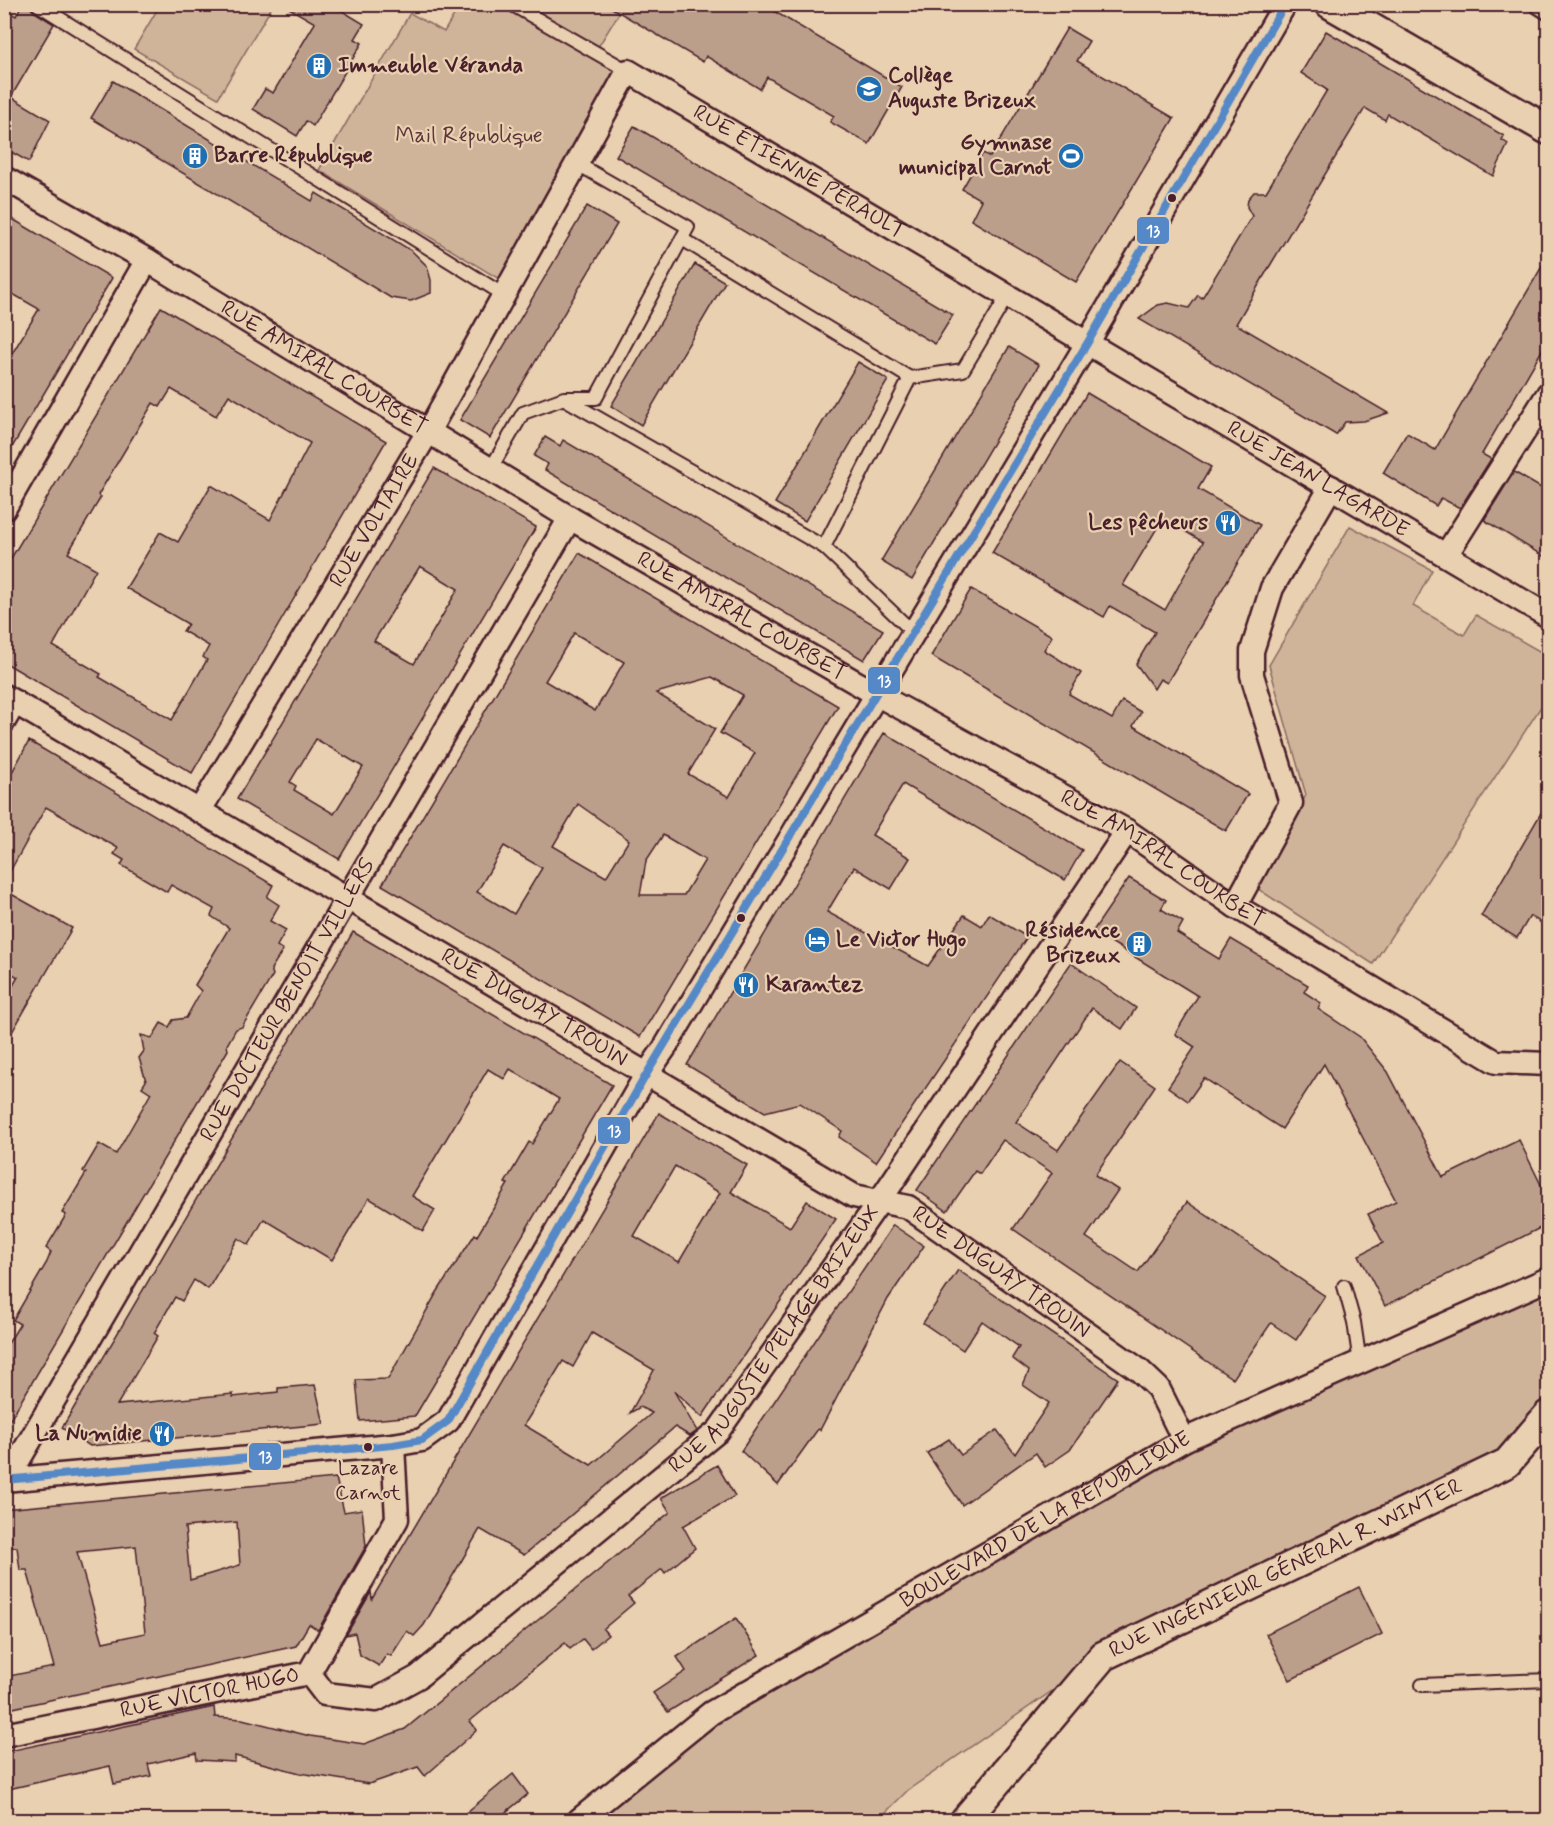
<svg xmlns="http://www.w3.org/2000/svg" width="1553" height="1825" font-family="Mynerve,sans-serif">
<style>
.green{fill:#cfb49a;stroke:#8c6a62;stroke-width:1.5}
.building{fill:#bb9f8b;stroke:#4a1f2b;stroke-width:1.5;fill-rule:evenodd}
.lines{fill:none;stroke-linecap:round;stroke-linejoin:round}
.service-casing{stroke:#4a1f2b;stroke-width:16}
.pedestrian-casing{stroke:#4a1f2b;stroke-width:21}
.minor-casing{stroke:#4a1f2b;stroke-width:27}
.tertiary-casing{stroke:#4a1f2b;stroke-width:33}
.service{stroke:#e8d0b0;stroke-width:12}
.pedestrian{stroke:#e8d0b0;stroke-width:16}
.minor{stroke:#e8d0b0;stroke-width:22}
.tertiary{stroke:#e8d0b0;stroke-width:28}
.bus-1-casing{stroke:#e8d0b0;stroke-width:12}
.bus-1{stroke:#5488c7;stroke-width:8}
.bus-dot{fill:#4a1f2b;stroke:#e8d0b0;stroke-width:2}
.labels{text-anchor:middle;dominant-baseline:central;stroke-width:4.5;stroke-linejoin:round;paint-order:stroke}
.bus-label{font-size:20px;fill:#4a1f2b;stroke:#e8d0b0}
.poi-label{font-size:22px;font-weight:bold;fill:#4a1f2b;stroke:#e8d0b0;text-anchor:start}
.park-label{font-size:22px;fill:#5e353c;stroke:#e8d0b0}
.street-label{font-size:22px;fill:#4a1f2b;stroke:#e8d0b0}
.line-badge{stroke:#e8d0b0;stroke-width:2}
.badge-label{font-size:16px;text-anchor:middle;font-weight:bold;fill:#fff}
</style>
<rect width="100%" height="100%" fill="#e8d0b0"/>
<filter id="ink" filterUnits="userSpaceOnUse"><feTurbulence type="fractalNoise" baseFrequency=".0167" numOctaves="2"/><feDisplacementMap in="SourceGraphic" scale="12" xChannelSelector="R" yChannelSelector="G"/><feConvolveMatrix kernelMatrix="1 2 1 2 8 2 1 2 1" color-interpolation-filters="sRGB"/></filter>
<g filter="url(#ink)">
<g class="green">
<path d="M160,5v-1l113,1 -55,93 -84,-49z"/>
<path d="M460,5h164l-29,47 33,19 -119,214 -190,-115 91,-157 34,19z"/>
<path d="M1350,526l82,44 -19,36 51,29 12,-20 72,41v40l-175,268 -115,-75 48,-94 -37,-130z"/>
<path d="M1548,1279v136l-41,48 -404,193 -195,134 -30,30h-299l132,-107 473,-273z"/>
</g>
<g class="building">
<path d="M22,4h7l4,7 21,13 -43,73 39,23 -21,42 -25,-14v-139l12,7z"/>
<path d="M282,4h49l33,20 -9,15 7,4 -49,83 -7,-5 -9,15 -44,-27 12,-20 8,4 42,-70z"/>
<path d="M605,4h157l140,83 -33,57 -39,-22 4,-6 -67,-39 -7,12 -54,-33 -3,6z"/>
<path d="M1067,28l22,13 -12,20 97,57 -98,164 -105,-62 10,-20 -19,-11 21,-36 7,4z"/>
<path d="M1326,31l178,105 -2,4 6,4 -15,32 -105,-62 -3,6 -20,-12 -97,161 -32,55 152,89 -24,8 -19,1 -9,13 -197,-116 19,-14 10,-2 21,5 9,-13 4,3 50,-82 -5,-9 1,-8 6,-7h12l61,-102 -26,-17z"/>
<path d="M113,81l199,120 4,-8 96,58 15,15 4,14v13l-20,8 -20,-3 -300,-180z"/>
<path d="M634,126l319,189 -18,29 -319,-188z"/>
<path d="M587,206l30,18 -127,214 -30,-18z"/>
<path d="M4,214l108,64 -108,183v-94l35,-58 -35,-20z"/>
<path d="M1548,256v84l-66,114 9,5 -31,49 -19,-10 -5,8 -53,-33 24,-40 28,17z"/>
<path d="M695,264l30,18 -84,143 -30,-19z"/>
<path d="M161,307l225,134 -194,332 -188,-111v-92zM171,389l45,27 13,-21 81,48 -40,77 -59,-35 -33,57 -18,-10 -34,56 62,36 -5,7 26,15 -6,11 4,3 -35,60 -73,-43 2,-3 -48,-28 43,-77 -28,-16 33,-56 -3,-2 55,-92 7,4z"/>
<path d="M1009,347l30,18 -127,215 -31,-19z"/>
<path d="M858,362l30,18 -83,141 -30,-18z"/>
<path d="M1087,393l124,74 -13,22 62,36 -93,158 -7,-4 -6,10 -18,-25 19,-32 -45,-26 -6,11 -112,-64zM1163,518l40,24 -38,68 -42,-25z"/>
<path d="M545,437l15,9 3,-6 320,190 -19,30 -319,-190 3,-6 -14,-8z"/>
<path d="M434,468l102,59 -197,332 -102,-60zM420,566l38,23 -44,75 -40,-23zM316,739l47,28 -29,47 -40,-24 2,-4 -6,-4z"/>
<path d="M1514,472l34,20v67l-64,-39z"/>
<path d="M579,553l259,153 -198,331 -258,-152zM574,633l50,29 -29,49 -50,-30zM712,677l31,18 -23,38 35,20 -26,44 -41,-23 27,-45 -59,-36zM578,804l51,36 -23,37 -53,-31zM663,835l42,25 -21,35h-44l6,-34zM504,846l38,22 -28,46 -37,-22z"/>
<path d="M971,589l81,47 -8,14 37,23 -12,21 43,25 10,-18 19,11 -8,14 115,68 -22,37 -295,-175z"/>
<path d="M884,733l198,117 -17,30 -162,-96 -31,51 38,23 -19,31 -37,-22 -27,45 101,54 36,-51 18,11 7,-12 38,23 -151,225 -37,-25 3,-6 -42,-28 -35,9 -78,-47z"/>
<path d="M29,741l244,144 -6,12 12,8 -9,16 16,9 -9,16 6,4 -12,19 2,6 -31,52 -6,2 -9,16 1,5 -224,380v-80l16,-26 -7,-4 34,-58 4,-10 -5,-4 20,-33 -4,-2 24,-40 -3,-2 16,-27 17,10 35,-61 -9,-6 4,-6 -7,-23 5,-7 -3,-16 11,3 9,-15 8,4 4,-7 13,-2 15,-27 -6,-6 34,-57 -18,-12 3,-7 -43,-24 -4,7 -46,-27 3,-5 -10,-6 4,-6 -72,-41 -42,75v-95z"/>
<path d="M1548,801v126l-18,-11 -13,22 -36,-22z"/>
<path d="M1129,878l37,22 -5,9 22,13 -6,11 42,26 12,-20 77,46 -4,7 17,11 -3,6 42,28 28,35 55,105 76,-37 29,59v25l-163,82 -26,-51 24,-12 -15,-29 28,-13 -72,-137 -42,65 -78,-51 -16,23 -20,-14 27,-40 -20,-13 23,-38 -105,-65z"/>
<path d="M4,890l68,38 -68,118v-45l14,-24 -14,-8z"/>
<path d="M353,932l259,153 -197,331 -55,5 -4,-41 32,-1 48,-85 39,-60 2,2 31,-52 -3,-1 24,-41 3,2 27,-45 -49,-30 -6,10 -16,-10 -76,127 23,14 -12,21 -54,-33 -37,62 -68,-41 -15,26 -11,-7 -30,51 -14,-9 -12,21 -7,-4 -21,36 4,3 -41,69 116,-11v3l45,-5v-4l37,-3 9,39 -234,22 -28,-18z"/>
<path d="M1071,963l65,45 -14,21 -30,-21 -76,114 42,28 62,-88 35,24 -60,89 23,15 -32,47 52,35 49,-70 138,94 -29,44 -25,-17 -38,56 -220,-150 39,-56 -49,-33 -23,34 -5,-3 -28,40 -30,-21z"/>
<path d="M659,1113l88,52 -16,27 59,35 17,-26 29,18 -134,198 -28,-26 23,40 -7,5 -15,-9 -151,128 -44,-26 -56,96 -10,11 -7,-5 -16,25 -4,-2 -8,12 -19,-11 -5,-22 -9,2 25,-43 1,7zM675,1166l45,27 -41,69 -45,-26zM592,1333l62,37 -24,43 10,-6 12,6 -61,52 -67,-40 39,-64 10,6z"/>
<path d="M893,1225l31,21 -36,53 -68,131 -2,-1 -40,56 -37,-34z"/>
<path d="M958,1270l160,109 -48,71 -25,17 -9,-14 -74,52 -35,-52 22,-14 12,16 36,-25 18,24 34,-51 -26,-18 6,-14 -17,-13 7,-11 -37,-26 -19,29 -40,-27z"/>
<path d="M717,1465l18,31 -52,30 12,22 -30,25 -3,-4 -34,27 6,7 -31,26 5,6 -17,14 -8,-10 -13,10 -5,-6 -95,78 7,9 -52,46 -7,-9 -49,17 -69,-11 -65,-17v6l-38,-2 -1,-7 -48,11 3,12 -37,8 -4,-18 -106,24v-38l210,-45 1,10 27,2 68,17 54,8 41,-15 265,-217 -9,-14z"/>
<path d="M336,1478l8,34 18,-3 4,37 -48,84 -9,-6 -13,22 -292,64v-33l50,-10 -27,-97h-7l-3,-23 -13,1v-39zM237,1522l3,43 -50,15 -5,-53zM136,1546l9,87 -42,9 -26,-90z"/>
<path d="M1359,1587l23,47 -92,46 -24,-46z"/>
<path d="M736,1618l23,37 -91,57 -15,-19 33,-22 -9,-14z"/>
<path d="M513,1774l15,20 -33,27h-39z"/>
</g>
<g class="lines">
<g class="service-casing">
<g id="service">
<path d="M37,4l467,291"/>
<path d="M511,4l117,67"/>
<path d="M682,239l228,139"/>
<path d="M565,399l259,148 89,85"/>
<path d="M490,470l33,-57 41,-15h32l92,-171 -112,-64"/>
<path d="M824,547l86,-169 53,-8 45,-75"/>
<path d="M1344,1286l10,36 6,41"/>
<path d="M1422,1685l126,-5"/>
</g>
</g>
<g class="pedestrian-casing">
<path id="pedestrian" d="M1537,4l11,7"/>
</g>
<g class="minor-casing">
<g id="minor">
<path id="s1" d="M4,178l143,82 423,258 306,176 251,137 108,75 261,156 52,2"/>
<path d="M4,509l143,-249"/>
<path d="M1446,555l102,-161"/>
<path id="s2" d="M4,696l850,500 54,11 231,163 19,18 26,52"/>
<path d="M4,721l11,-19"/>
<path id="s3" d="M200,810l228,-378 200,-361 920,545"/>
<path d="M1235,906l56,-103 -39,-128v-24l20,-63 59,-101"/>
<path d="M4,1480l389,-35 29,-5 26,-19 198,-346 18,-26 424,-707 197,-338"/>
<path id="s4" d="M7,1480l563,-962"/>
<path id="s5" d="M309,1673l16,21 51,6 42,-23 300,-246 161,-229 248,-371"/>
<path id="s6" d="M4,1735l305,-62 88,-154 -4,-74"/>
<path id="s7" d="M579,1820l132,-107 473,-273 364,-161"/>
</g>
</g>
<g class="tertiary-casing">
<g id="tertiary">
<path d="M1330,4l218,126"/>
<path id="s8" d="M965,1820l138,-164 404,-193 41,-48"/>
</g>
</g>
<use href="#service" class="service"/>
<use href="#pedestrian" class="pedestrian"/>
<use href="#minor" class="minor"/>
<use href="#tertiary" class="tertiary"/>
<g class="bus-1-casing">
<path id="bus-1" d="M4,1480l389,-35 29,-5 26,-19 198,-346 442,-733 197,-338"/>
</g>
<use href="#bus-1" class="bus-1"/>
</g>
</g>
<defs>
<g id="building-disc" transform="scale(1.35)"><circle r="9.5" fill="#1f6fb2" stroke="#e8d0b0"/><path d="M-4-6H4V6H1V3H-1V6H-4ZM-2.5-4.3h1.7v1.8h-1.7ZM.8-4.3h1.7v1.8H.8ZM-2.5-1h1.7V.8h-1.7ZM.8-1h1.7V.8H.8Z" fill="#fff"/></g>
<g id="school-disc" transform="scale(1.35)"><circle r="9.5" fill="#1f6fb2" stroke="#e8d0b0"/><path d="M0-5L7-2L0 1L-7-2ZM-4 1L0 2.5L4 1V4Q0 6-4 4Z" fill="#fff"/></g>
<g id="stadium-disc" transform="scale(1.35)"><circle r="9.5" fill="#1f6fb2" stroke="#e8d0b0"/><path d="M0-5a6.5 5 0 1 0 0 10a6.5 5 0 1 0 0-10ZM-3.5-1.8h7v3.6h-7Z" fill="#fff"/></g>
<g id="restaurant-disc" transform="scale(1.35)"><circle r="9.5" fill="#1f6fb2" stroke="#e8d0b0"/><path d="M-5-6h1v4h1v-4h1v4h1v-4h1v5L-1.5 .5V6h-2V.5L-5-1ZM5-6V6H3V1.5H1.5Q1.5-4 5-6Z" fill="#fff"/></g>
<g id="hotel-disc" transform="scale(1.35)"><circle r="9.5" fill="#1f6fb2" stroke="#e8d0b0"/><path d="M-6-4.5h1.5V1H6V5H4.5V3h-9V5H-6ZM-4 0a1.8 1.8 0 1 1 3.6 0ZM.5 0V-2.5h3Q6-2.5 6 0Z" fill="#fff"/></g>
</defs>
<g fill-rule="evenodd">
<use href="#building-disc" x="319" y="66"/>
<use href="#school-disc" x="869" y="89"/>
<use href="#building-disc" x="195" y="156"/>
<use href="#stadium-disc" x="1071" y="156"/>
<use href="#restaurant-disc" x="1228" y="523"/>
<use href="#hotel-disc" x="817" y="940"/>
<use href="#building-disc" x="1139" y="944"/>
<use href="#restaurant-disc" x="746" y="985"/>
<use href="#restaurant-disc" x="162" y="1434"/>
</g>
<g class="bus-dot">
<circle cx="1172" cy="198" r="5"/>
<circle cx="741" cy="918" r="5"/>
<circle cx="368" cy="1447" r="5"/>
</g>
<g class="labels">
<g class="bus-label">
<text x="368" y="1468">Lazare<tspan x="368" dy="25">Carnot</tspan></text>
</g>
<g class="poi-label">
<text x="338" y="66">Immeuble Véranda</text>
<text x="888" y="76">Collège<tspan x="888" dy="25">Auguste Brizeux</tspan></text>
<text x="1052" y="143" text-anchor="end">Gymnase<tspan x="1052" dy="25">municipal Carnot</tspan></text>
<text x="214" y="156">Barre République</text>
<text x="1208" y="523" text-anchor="end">Les pêcheurs</text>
<text x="1120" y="931" text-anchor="end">Résidence<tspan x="1120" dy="25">Brizeux</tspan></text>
<text x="836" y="940">Le Victor Hugo</text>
<text x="766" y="985">Karantez</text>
<text x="142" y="1434" text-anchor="end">La Numidie</text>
</g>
<g class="park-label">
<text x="469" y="136">Mail République</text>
</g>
<g class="street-label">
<text stroke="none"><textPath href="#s3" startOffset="1053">RUE ÉTIENNE PÉRAULT</textPath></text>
<text stroke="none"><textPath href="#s1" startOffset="372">RUE AMIRAL COURBET</textPath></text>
<text stroke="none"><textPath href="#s3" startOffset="1656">RUE JEAN LAGARDE</textPath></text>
<text stroke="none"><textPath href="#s3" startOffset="338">RUE VOLTAIRE</textPath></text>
<text stroke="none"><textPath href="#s1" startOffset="858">RUE AMIRAL COURBET</textPath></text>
<text stroke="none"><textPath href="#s1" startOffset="1344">RUE AMIRAL COURBET</textPath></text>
<text stroke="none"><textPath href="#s4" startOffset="556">RUE DOCTEUR BENOÎT VILLERS</textPath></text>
<text stroke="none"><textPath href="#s2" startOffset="615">RUE DUGUAY TROUIN</textPath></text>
<text stroke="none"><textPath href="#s2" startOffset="1155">RUE DUGUAY TROUIN</textPath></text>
<text stroke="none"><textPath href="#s5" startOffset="620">RUE AUGUSTE PELAGE BRIZEUX</textPath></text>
<text stroke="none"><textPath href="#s7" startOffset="556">BOULEVARD DE LA RÉPUBLIQUE</textPath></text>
<text stroke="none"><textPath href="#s8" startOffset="417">RUE INGÉNIEUR GÉNÉRAL R. WINTER</textPath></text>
<text stroke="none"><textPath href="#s6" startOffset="210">RUE VICTOR HUGO</textPath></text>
</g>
</g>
<g class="line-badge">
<rect x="1136" y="216" width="34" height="29" rx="6" fill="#5488c7"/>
<rect x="867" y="666" width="34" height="29" rx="6" fill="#5488c7"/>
<rect x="597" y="1116" width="34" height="29" rx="6" fill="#5488c7"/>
<rect x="248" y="1442" width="34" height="29" rx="6" fill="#5488c7"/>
</g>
<g class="badge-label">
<text x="1153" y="236">13</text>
<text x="884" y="686">13</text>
<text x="614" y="1136">13</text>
<text x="265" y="1462">13</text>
</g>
<rect width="1553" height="1825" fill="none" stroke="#e8d0b0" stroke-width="24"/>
<rect x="12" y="12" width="1529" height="1801" fill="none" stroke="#4a1f2b" stroke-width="2" filter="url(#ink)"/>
</svg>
